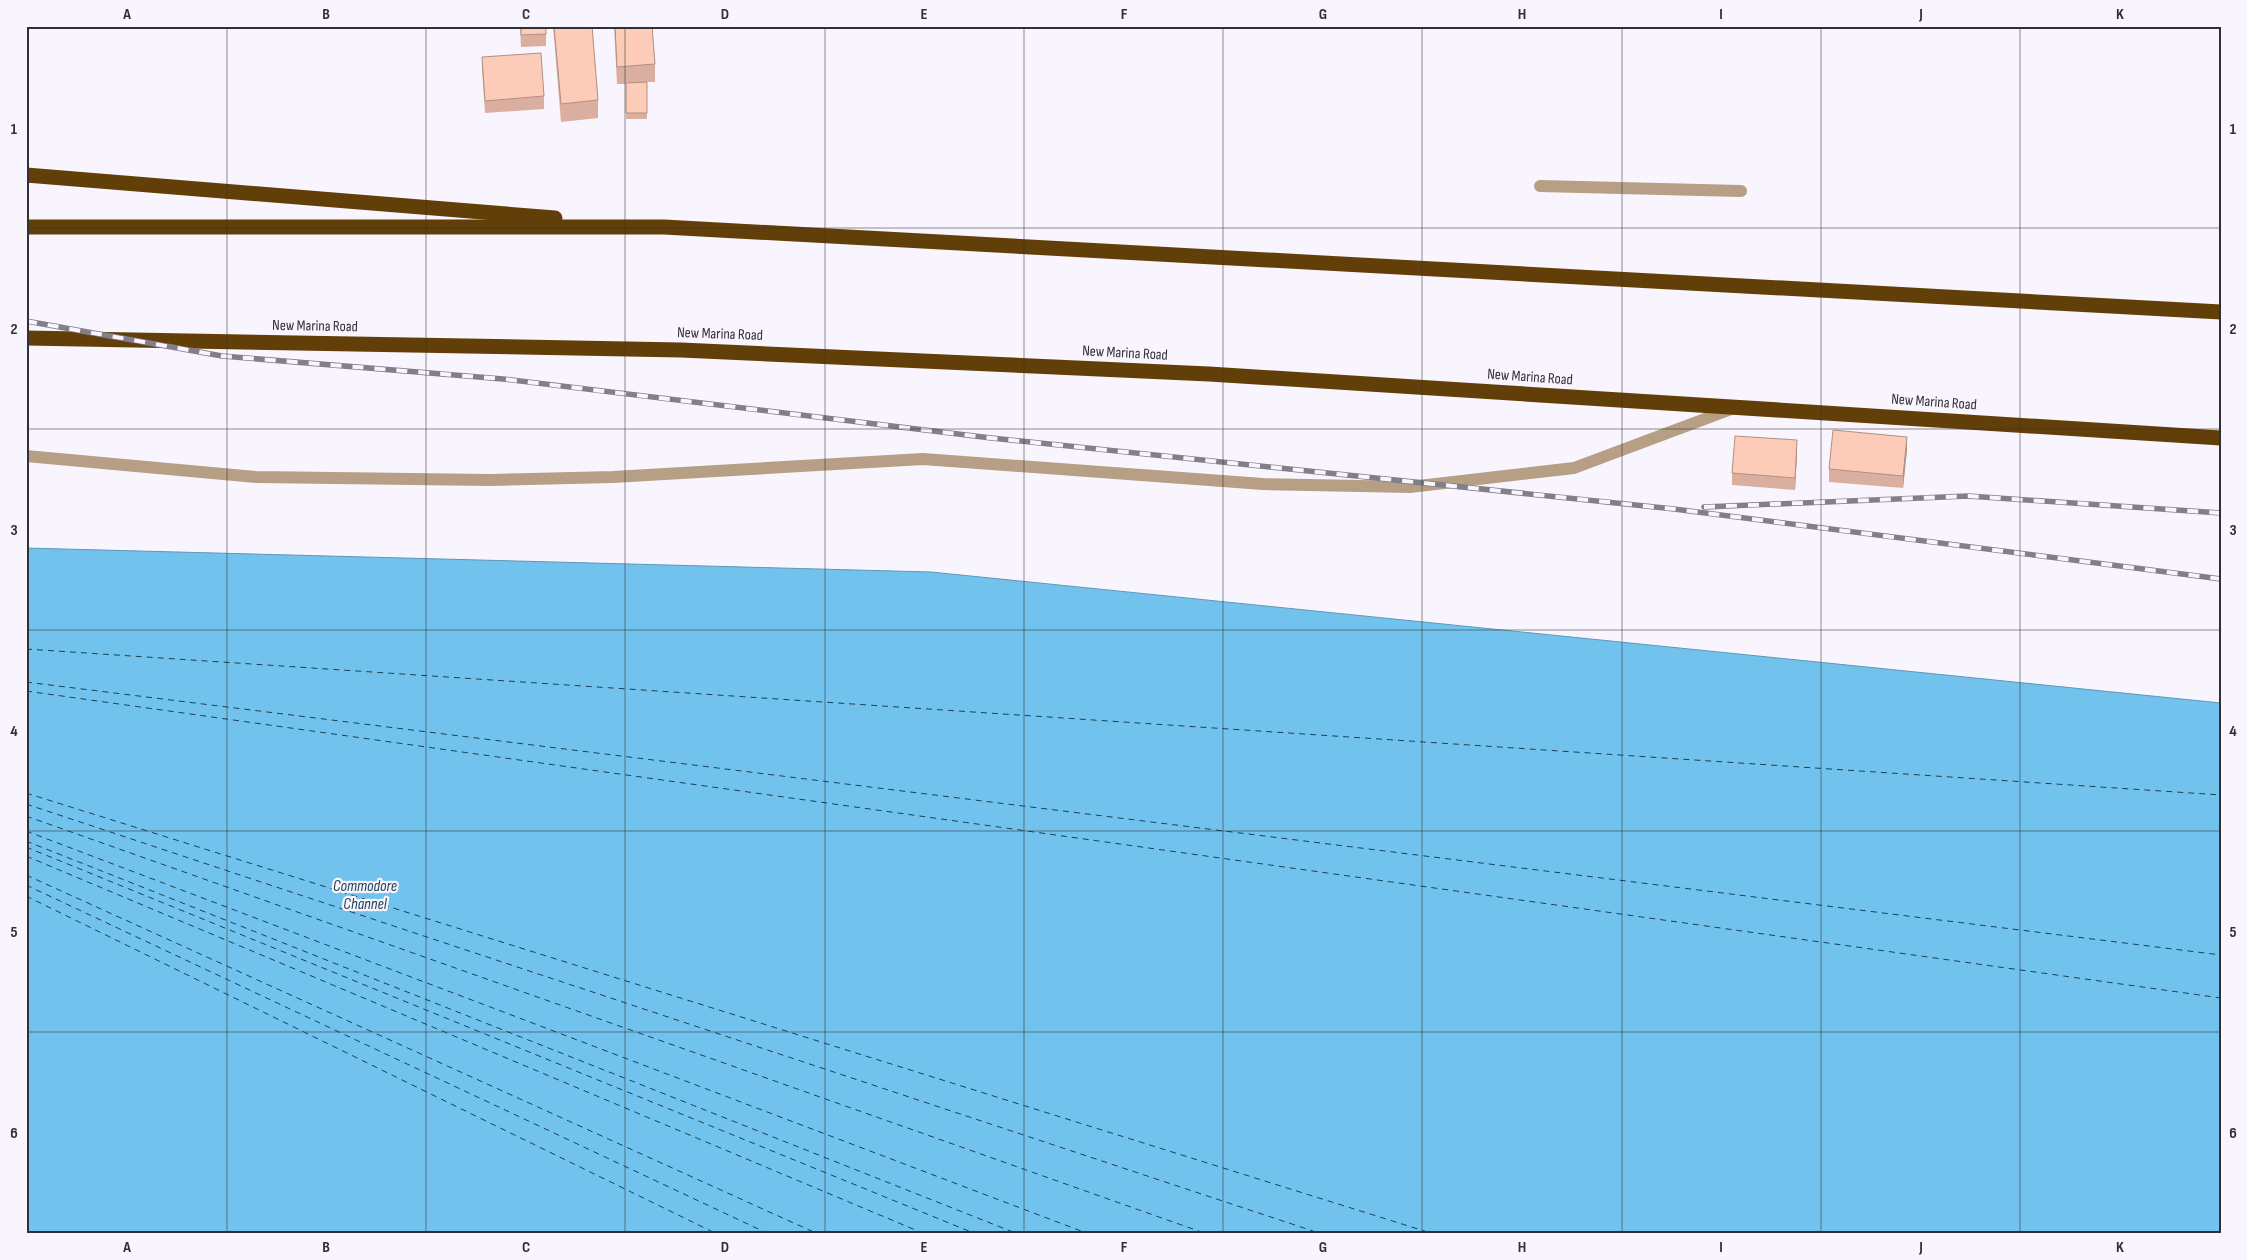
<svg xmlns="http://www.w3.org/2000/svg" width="2247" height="1260" font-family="'Sofia Sans Condensed',sans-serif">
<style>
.water{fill:#71c3ee;stroke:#5e97b7}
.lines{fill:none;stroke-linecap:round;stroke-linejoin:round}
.ferry{stroke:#1c4052;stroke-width:1;stroke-dasharray:6 5;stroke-linecap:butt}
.lane{stroke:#b69f85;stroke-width:12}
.highway{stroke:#623f08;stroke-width:15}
.rail-casing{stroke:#837f88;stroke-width:5.5}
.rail{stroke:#f9f5fe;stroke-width:4;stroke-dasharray:11;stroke-linecap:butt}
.wall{fill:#daaf9f}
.shaded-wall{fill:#b18f82}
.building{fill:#fdccb9;stroke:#b18f82}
.grid{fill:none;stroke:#332f38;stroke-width:1;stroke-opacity:0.55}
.labels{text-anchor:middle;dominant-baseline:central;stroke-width:4.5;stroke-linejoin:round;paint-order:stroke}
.street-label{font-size:15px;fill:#332f38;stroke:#f9f5fe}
.water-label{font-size:16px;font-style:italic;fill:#1c4052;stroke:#f9f5fe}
.neatline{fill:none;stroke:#332f38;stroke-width:2}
.grid-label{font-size:16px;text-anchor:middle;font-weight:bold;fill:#332f38}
</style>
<rect width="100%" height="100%" fill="#f9f5fe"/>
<path class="water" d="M26,548l905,24 1290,131v531h-2195z"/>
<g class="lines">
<g class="ferry">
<path d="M26,649l2195,146"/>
<path d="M26,682l2195,273"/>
<path d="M26,691l2195,307"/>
<path d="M26,793l1408,441"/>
<path d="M26,804l1296,430"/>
<path d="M26,816l1181,418"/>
<path d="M26,831l1063,403"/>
<path d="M26,841l992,393"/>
<path d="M26,847l950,387"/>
<path d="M26,856l899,378"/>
<path d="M26,875l792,359"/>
<path d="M26,885l743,349"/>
<path d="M26,896l691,338"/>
</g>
<g class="lane">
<path d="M1540,186l201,5"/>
<path d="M26,456l230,21 234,3 123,-3 310,-18 340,25 147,3 164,-19 160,-60"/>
</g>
<g class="highway">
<path d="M26,175l529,43"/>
<path d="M26,227h638l1557,85"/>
<path d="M26,338l655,12 528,24 1012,64"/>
</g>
<g class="rail-casing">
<g id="rail">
<path d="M26,321l196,35 281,23 488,59 683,71 547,70"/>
<path d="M1704,507l264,-11 253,17"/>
</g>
</g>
<use href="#rail" class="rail"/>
</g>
<g class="wall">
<path d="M520,26h26v20l-25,1z"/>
<path d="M553,26h39l6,74v18l-37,4z"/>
<path d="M614,26h38l3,38v18h-10h2v37h-21v-35h-9z"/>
<path d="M482,57l62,39v13l-59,4 -3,-44z"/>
<path d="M1907,449l-4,39 -74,-6v-13z"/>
<path d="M1797,453l-2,37 -63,-5v-12z"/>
</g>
<g class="shaded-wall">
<path d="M1907,437v12l-4,39v-12z"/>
<path d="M1797,440v13l-2,37v-12z"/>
</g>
<g class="building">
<path d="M521,26h25v8l-25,1z"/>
<path d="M554,26h38l6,74 -37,4z"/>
<path d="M615,26h37l3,38 -38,3z"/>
<path d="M541,53l3,43 -59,5 -3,-44z"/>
<path d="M647,82v31h-21v-30z"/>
<path d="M1833,430l74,7 -4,39 -74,-7z"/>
<path d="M1735,436l62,4 -2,38 -63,-5z"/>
</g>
<path class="grid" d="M227,26v1208M426,26v1208M625,26v1208M825,26v1208M1024,26v1208M1223,26v1208M1422,26v1208M1622,26v1208M1821,26v1208M2020,26v1208M26,228h2195M26,429h2195M26,630h2195M26,831h2195M26,1032h2195"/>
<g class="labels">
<g class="street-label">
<text transform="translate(315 326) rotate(1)">New Marina Road</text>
<text transform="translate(720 334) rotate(2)">New Marina Road</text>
<text transform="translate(1125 353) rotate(3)">New Marina Road</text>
<text transform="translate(1530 377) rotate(4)">New Marina Road</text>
<text transform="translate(1934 402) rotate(4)">New Marina Road</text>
</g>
<g class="water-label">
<text x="365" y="886">Commodore<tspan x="365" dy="18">Channel</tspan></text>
</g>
</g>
<rect width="2247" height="1260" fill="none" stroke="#f9f5fe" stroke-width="55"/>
<rect x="28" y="28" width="2192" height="1204" class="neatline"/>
<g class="grid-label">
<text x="127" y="19">A</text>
<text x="326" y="19">B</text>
<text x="526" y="19">C</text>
<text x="725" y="19">D</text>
<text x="924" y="19">E</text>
<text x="1124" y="19">F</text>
<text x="1323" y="19">G</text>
<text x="1522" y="19">H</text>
<text x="1721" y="19">I</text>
<text x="1921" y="19">J</text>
<text x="2120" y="19">K</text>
<text x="14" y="134">1</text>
<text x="2233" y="134">1</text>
<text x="14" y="334">2</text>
<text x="2233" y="334">2</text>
<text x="14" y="535">3</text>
<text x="2233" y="535">3</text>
<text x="14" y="736">4</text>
<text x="2233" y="736">4</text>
<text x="14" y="937">5</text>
<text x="2233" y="937">5</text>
<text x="14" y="1138">6</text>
<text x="2233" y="1138">6</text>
<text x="127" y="1252">A</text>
<text x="326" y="1252">B</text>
<text x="526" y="1252">C</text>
<text x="725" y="1252">D</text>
<text x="924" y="1252">E</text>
<text x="1124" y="1252">F</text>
<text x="1323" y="1252">G</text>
<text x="1522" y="1252">H</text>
<text x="1721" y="1252">I</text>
<text x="1921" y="1252">J</text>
<text x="2120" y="1252">K</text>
</g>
</svg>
